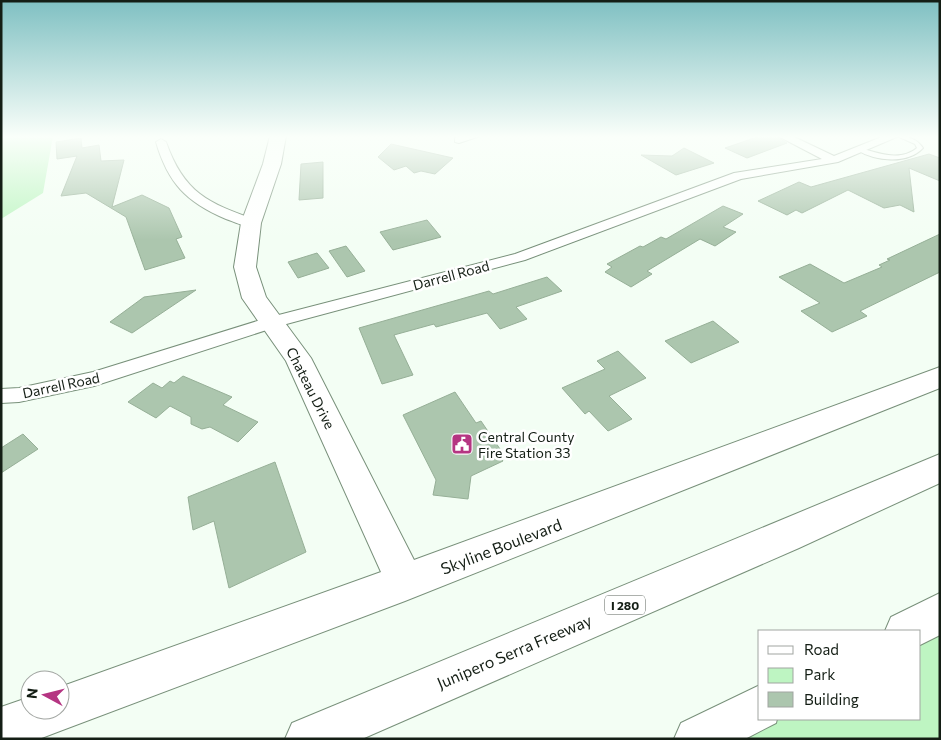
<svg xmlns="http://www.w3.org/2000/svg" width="941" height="740" font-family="Commissioner,sans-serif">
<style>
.green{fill:#bef5c2}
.building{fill:#acc6ae;stroke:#96af97}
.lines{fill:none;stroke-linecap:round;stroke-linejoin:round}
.lane-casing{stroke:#78907a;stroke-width:2}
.street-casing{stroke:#78907a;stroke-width:2}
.secondary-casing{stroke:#78907a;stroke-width:2}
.highway-casing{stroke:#78907a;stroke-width:2}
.lane{fill:#fff;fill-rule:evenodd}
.street{fill:#fff;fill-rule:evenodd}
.secondary{fill:#fff;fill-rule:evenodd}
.highway{fill:#fff;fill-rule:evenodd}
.labels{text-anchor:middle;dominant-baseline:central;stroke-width:5;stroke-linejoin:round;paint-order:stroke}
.shield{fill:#fff;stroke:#5a625b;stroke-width:1}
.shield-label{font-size:12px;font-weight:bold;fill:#141e15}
.street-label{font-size:14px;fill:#141e15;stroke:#fff}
.poi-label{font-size:14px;fill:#141e15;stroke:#fff;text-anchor:start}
.near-street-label{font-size:16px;fill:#141e15;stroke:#fff}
</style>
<rect width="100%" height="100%" fill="#f3fef4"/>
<g class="green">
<path d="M1,136h52l-10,57 -42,26z"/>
<path d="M940,613v126h-243l63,-20h160v-88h-15z"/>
</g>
<g class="building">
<path d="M760,136h16l11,7 -40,15 -22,-10z"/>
<path d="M81,138l1,10 17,-3 2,16 23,-1 -12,47 30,-12 27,13 13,29 -6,2 9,19 -40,12 -19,-53 -40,-24 -25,3 16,-40 -20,3 -1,-17z"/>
<path d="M391,144l62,14 -18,16 -14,-3 -7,2 -8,-7 -12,4 -16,-13z"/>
<path d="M684,148l30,15 -38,12 -35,-20 31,1z"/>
<path d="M929,154l11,4v23l-31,-13 5,44 -14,-7 -16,3 -36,-18 -46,23 -6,-3 -9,5 -29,-14 41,-19 12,5z"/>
<path d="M323,162v36l-24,2 2,-36z"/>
<path d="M723,206l20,8 -20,13 13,5 -21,14 -15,-7 -53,32 5,3 -21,13 -26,-15 7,-5 -5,-3 33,-18 3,1 18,-10 5,2z"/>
<path d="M427,220l14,17 -48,13 -13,-18z"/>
<path d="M940,234v38l-80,39 7,5 -35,16 -31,-21 19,-8 -41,-26 31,-13 34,19 38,-16 -3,-2 11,-5 -3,-1z"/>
<path d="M346,246l19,25 -18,6 -18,-26z"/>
<path d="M317,253l12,15 -31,10 -10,-16z"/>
<path d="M547,277l15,14 -46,16 11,12 -27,10 -13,-16 -51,14 -2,-3 -40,11 19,40 -31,9 -23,-56 130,-37 4,3z"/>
<path d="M196,290l-64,43 -22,-11 34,-25z"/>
<path d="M713,321l26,21 -48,21 -26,-22z"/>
<path d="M618,351l28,27 -37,18 23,23 -24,12 -19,-20 -4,3 -23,-26 43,-19 -8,-8z"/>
<path d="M183,376l49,21 -9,8 35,17 -20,20 -28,-15 -8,2 -11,-5v-7l-21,-11 -14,12 -28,-16 25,-19 9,5 8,-7 4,2z"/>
<path d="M455,392l21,31 5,-2 19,28 -4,2 7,10 -32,15 -3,23 -35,-4 3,-15 -33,-65z"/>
<path d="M23,434l15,15 -37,24v-25z"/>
<path d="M275,462l31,90 -77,36 -15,-67 -21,9 -5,-33z"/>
</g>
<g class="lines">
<g class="lane-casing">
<path id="lane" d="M897,136c11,0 20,3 26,12 -16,17 -48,13 -66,2l3,-2c19,5 40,14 57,0l-2,-4z"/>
</g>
<g class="street-casing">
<g id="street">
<path d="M461,136h19l-21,7 -4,-1v-4z"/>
<path d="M778,136h14l42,20 50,-20h15l-61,26 -97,17 -216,81 -246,66 -185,60 -75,16 -18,1v-14l18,-1 74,-16 174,-54 248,-64 219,-81 88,-14z"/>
<path d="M161,139l5,3c18,51 42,61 90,78l2,3 -2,3c-10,2 -21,-4 -30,-7 -40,-17 -58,-36 -70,-77z"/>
</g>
</g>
<g class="secondary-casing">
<path id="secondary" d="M270,136h16l-5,28 -20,59 -5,44 10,30 45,61 103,202 526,-193v21l-535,213 -345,130 -21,8h-38v-32l29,-10v13h30v-23l321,-115 -95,-211 -44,-63 -8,-31 7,-44 22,-59z"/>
</g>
<g class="highway-casing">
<g id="highway">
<path d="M940,454v29l-141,65 -437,191h-77l7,-16z"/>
<path d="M940,593v42l-20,10v-14h-35l6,-14z"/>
<path d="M760,685v34h17l-1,4 -31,16h-71l7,-16z"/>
</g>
</g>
<use href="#lane" class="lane"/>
<use href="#street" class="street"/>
<use href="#secondary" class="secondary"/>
<use href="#highway" class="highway"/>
</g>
<linearGradient id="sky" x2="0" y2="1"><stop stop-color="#7fc0c2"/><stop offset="0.57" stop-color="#fafffa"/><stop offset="1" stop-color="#fafffa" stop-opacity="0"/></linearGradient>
<rect width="941" height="240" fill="url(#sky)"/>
<defs>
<g id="civic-square" transform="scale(1.125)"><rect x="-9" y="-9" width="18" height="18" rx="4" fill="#b53582" stroke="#fff"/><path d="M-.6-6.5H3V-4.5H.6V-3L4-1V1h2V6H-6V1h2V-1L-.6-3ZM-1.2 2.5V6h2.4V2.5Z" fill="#fff"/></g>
</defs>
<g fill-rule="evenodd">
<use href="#civic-square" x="462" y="444"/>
</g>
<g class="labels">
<rect class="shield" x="605" y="595.5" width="40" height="19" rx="4"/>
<g class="shield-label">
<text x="625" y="605">I 280</text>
</g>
<g class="street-label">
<text transform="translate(451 275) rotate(-15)">Darrell Road</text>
<text transform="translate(61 385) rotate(-12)">Darrell Road</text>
<text transform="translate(311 388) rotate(63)">Chateau Drive</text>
</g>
<g class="poi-label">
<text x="478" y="436">Central County<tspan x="478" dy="16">Fire Station 33</tspan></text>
</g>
<g class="near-street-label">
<text transform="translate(501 546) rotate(-21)">Skyline Boulevard</text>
<text transform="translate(514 651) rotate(-23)">Junipero Serra Freeway</text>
</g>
</g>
<rect width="941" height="740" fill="none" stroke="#141e15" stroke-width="5"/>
<rect x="758" y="630" width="162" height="90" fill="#ffffff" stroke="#a1a5a1"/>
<rect x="768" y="646" width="25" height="8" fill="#ffffff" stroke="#a1a5a1"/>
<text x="804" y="655" font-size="15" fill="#141e15">Road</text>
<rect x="768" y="668" width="25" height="15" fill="#bef5c2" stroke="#a1a5a1"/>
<text x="804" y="680" font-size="15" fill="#141e15">Park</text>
<rect x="768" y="692" width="25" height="15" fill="#acc6ae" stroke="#a1a5a1"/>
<text x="804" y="705" font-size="15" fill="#141e15">Building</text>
<g transform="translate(45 695) rotate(277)"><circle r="24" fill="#ffffff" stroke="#a1a5a1"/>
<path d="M0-4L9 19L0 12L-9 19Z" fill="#b53582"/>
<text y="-8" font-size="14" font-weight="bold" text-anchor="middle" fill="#141e15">N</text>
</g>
</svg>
